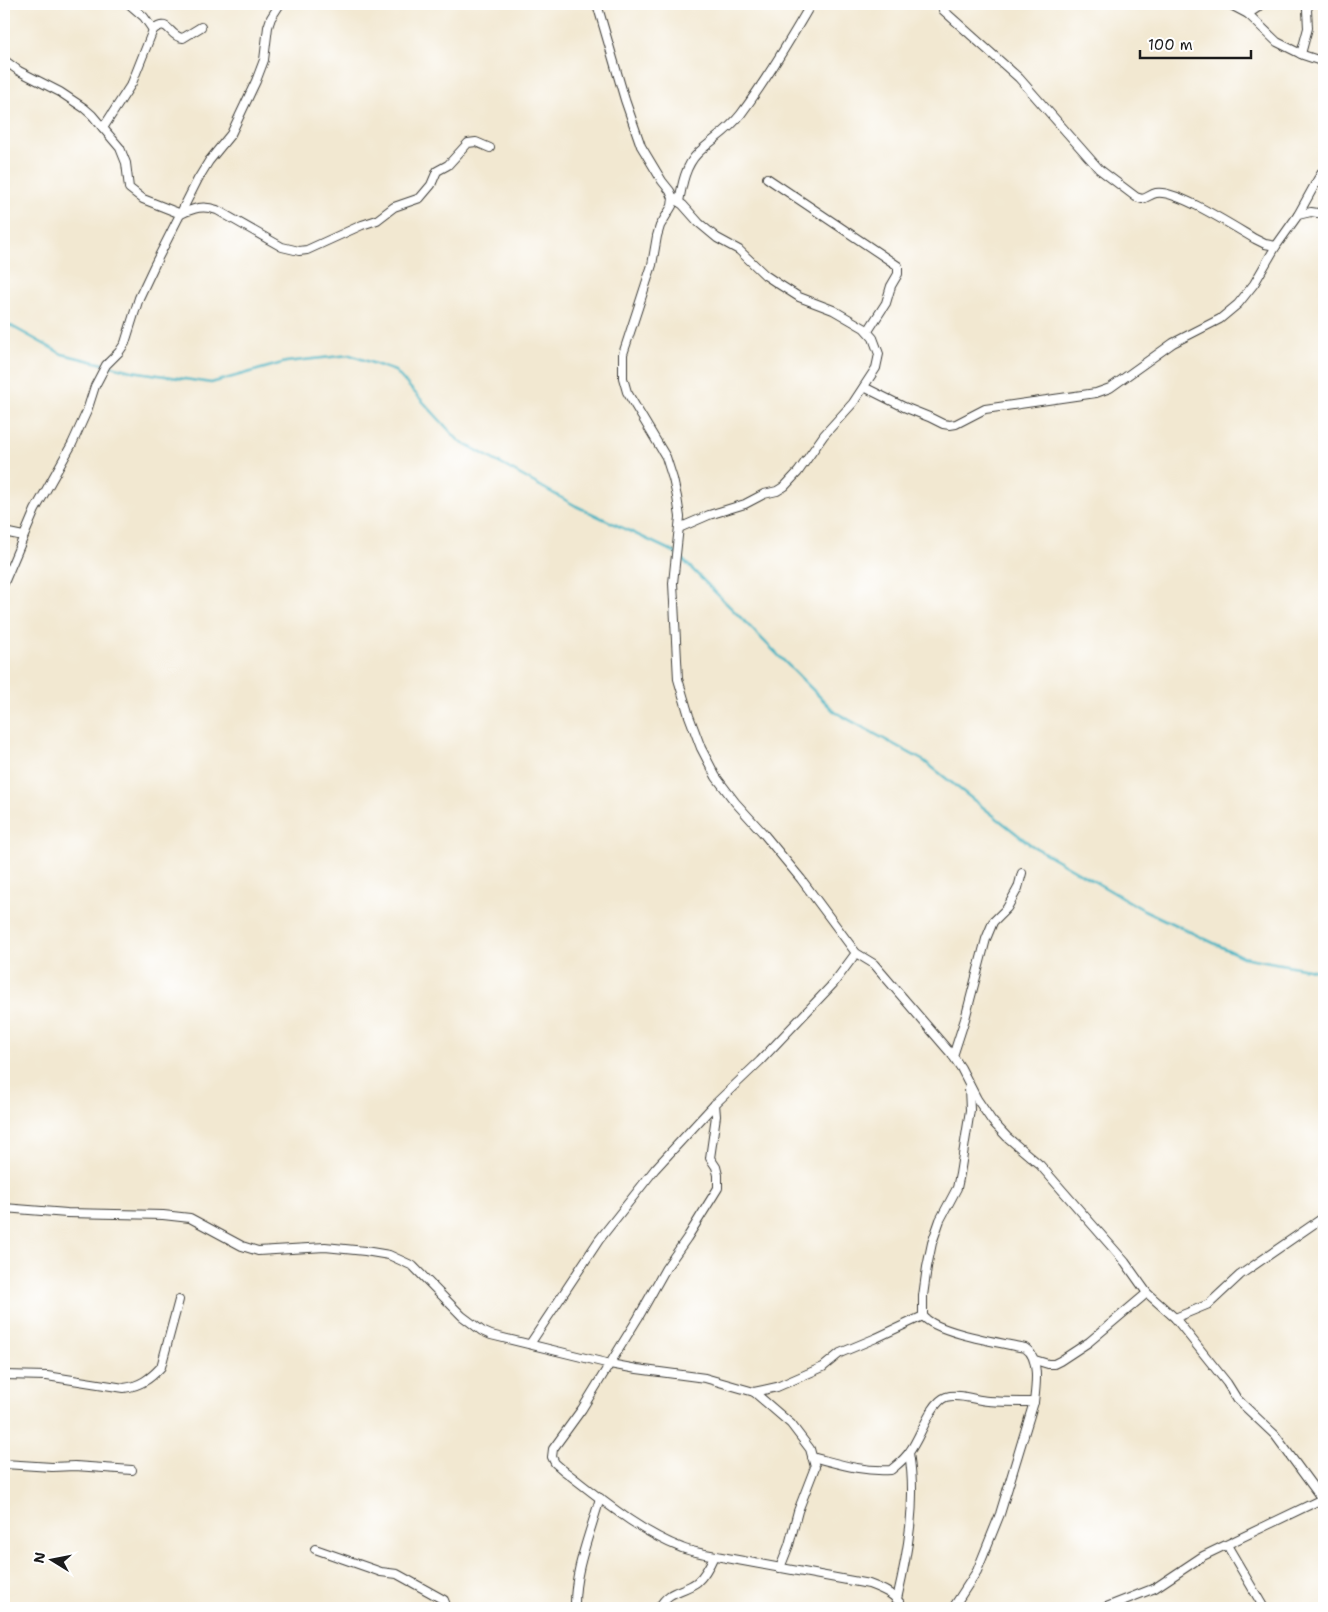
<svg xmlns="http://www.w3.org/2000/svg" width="1328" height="1612" font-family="'Shantell Sans',sans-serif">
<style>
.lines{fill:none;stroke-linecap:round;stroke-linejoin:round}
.stream{stroke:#46b3c2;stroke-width:2.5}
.minor-casing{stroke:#3c3b37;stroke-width:10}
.minor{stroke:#fff;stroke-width:8}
</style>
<rect width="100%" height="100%" fill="#fff"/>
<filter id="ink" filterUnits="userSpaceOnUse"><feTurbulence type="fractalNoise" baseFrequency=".02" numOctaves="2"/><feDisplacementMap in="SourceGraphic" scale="10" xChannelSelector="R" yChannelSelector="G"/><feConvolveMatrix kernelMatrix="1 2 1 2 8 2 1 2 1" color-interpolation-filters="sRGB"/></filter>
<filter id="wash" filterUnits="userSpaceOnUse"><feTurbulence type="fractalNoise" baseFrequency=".0096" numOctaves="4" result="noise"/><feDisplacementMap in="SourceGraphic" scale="20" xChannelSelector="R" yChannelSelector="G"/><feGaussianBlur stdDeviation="1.12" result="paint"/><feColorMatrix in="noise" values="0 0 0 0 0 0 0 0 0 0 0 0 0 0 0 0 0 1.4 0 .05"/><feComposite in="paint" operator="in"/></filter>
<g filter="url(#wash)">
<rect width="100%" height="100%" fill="#f2e8d1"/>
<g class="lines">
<path class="stream" d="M4,322l58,32 70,17 79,12 75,-21 64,-7 45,16 63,69 118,66 100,47 159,159 89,49 107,84 113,65 99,47 81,15"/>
</g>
</g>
<g filter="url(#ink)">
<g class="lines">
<g class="minor-casing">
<g id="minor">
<path d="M129,4l15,13 9,13"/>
<path d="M597,4l28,96 16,46 21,35 8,10 3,7 -1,8 -12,20 -3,10 -5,29 -29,89v24l4,14 39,65 7,22 4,18 3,20 -7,66 5,96 11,37 12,32 15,29 19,25 28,31 38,46 55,74 18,11 79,92 8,12 16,31 15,22 15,16 33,28 85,97 22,31 28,25 52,65 10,16 38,36 47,64"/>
<path d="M1229,4l19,10 29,28 26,13 21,7"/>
<path d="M943,10l76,68 80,91 37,28 6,2c5,-1 9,-5 14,-6 20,-4 80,35 99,46l10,5 11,2"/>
<path d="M1248,14l9,-6 4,-4"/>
<path d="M1301,54l7,-26 -1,-18 2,-6"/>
<path d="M4,60l15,11 41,21 24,16 8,7 28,33 6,15 3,25 14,11 38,15c13,-6 22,-9 36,-4l65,37 17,4 8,-1 55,-25 15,-5 17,-13 26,-9 11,-13 6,-14 11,-6 20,-22 8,-1 14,6"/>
<path d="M103,128l29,-45 21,-53c17,-13 15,7 30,8l18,-11"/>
<path d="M767,178l131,88v8l-7,12 -5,17 -18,28"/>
<path d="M673,198l10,7 16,18 18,15 22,12 26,25 12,8 22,14 34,13 31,18 9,10 6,16 -3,14 -23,35 -29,32 -26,37 -13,14 -8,5 -13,3 -19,10 -36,11 -30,13"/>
<path d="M679,202c3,-17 6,-36 19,-49 15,-14 30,-22 43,-39 26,-35 48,-72 70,-110"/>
<path d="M1298,215l20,-36 6,-10"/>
<path d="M864,387l40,20 25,10 14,7 7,1 6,-1 29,-15 111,-16 14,-5 63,-45 47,-24 18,-15 16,-20 22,-38 22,-31 13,-3 13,2"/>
<path d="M4,532l19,4"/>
<path d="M4,583l31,-73 37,-66 15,-33 8,-25 11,-21 13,-13 6,-9 14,-45 16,-34 43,-85 11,-18 22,-27 25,-53 8,-21 4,-33 3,-9 9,-14"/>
<path d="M953,1056l12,-37 21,-80 7,-17 14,-14 11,-20 4,-15"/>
<path d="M715,1104l1,12 -6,42 6,9 2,8v13l-31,50 -21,30 -28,50 -56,91 -29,40 -1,8 3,6 8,7c37,28 75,61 119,78 7,3 15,4 23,6l164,30c16,6 25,10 35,24"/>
<path d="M4,1208l63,5 96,2 27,3 52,28 16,5 67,-4 40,4 24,4 24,11 49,50 20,15 9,4 119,29 27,5 68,9 49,14 37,32 19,25 5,18 -17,44 -9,34 -9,23"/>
<path d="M1175,1318l34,-14 31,-29 84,-58"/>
<path d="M530,1344l69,-104 56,-71 60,-65 45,-43 73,-77 23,-31"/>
<path d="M1035,1360l13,4h6l6,-3 29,-19 58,-49"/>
<path d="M4,1375l43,1 77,12c16,-2 26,-9 37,-21l18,-67"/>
<path d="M754,1392l23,-5 46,-20 17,-14 36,-15 47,-22"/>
<path d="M812,1457c27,7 51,15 79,13 7,-6 14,-11 19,-19 10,-13 21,-49 36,-54 13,-4 29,3 42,4 15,1 31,1 46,1"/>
<path d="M4,1464l48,3 23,-1 57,4"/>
<path d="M1227,1545l37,63"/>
<path d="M315,1549l66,23 16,2 47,26 3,8"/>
<path d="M897,1599c11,-47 20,-98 12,-146"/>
<path d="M575,1608c-1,-38 15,-74 25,-110"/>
<path d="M659,1608c10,-19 23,-15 38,-26 8,-7 13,-17 17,-26"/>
<path d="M953,1608l24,-37 23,-57 34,-112c2,-16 6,-45 -9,-54 -23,-5 -88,-15 -102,-32v-20l4,-29 5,-24 8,-23 17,-32 3,-14 10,-64 -1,-22"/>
<path d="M1104,1608l51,-20 48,-32 121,-58"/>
</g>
</g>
<use href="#minor" class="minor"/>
</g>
</g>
<rect width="1328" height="1612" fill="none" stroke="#fff" stroke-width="20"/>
<g transform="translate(52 1560) rotate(280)" stroke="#ffffff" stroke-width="4" paint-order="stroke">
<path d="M0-4L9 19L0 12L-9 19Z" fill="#1c1c1c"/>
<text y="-8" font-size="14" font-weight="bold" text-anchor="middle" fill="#1c1c1c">N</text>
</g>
<path d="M1140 50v8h111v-8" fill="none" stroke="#1c1c1c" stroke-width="2.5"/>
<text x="1148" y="50" font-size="15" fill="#1c1c1c" stroke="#ffffff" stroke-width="4" paint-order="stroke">100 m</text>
</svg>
